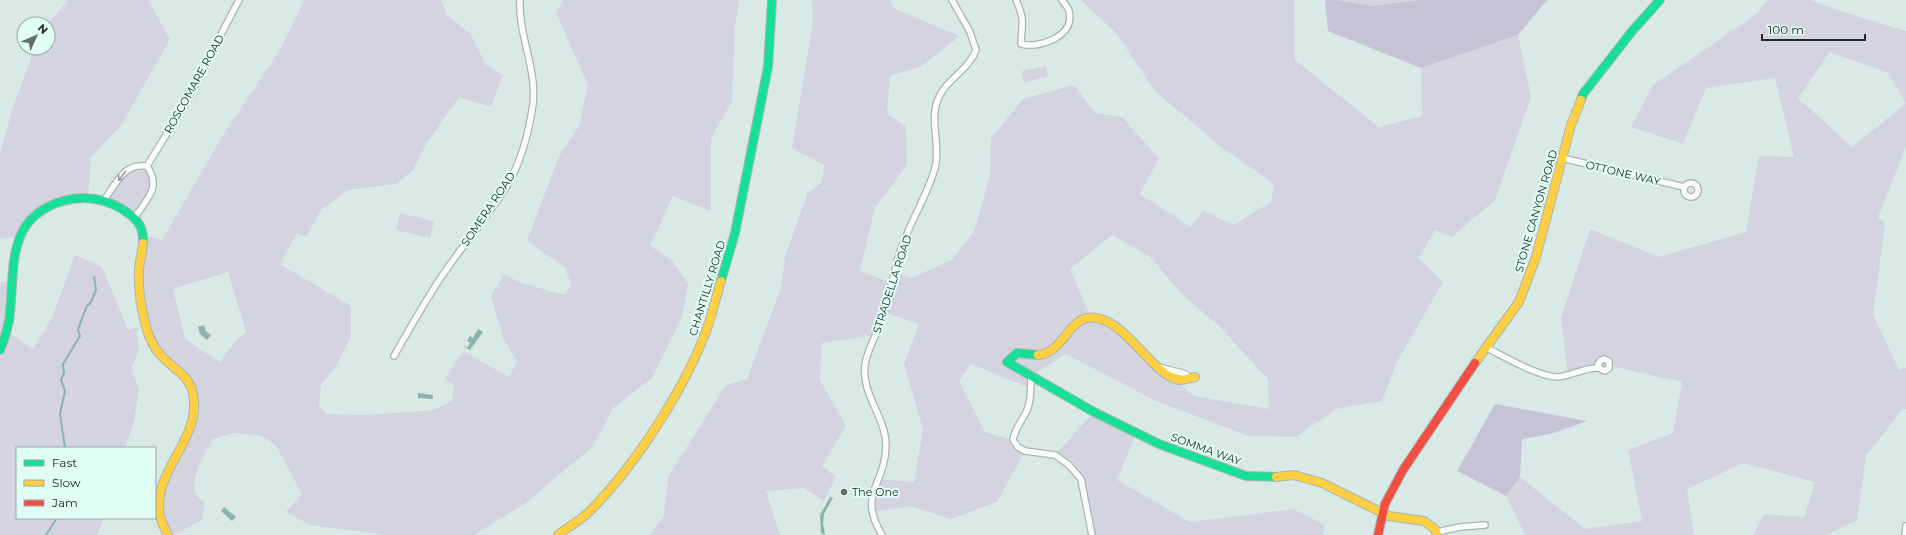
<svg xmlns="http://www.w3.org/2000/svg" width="1906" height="535" font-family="Montserrat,sans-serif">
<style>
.green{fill:#d4d4df;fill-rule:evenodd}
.forest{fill:#c7c3d6}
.water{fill:#8bb3a9}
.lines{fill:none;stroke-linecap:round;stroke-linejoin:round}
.stream{stroke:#8bb3a9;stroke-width:2}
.street-casing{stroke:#a8b5b2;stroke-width:8}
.fast-casing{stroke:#a8b5b2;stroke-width:10}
.slow-casing{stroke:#a8b5b2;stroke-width:10}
.jam-casing{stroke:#a8b5b2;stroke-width:10}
.street{stroke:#f9fcfb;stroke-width:5.5}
.fast{stroke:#16e098;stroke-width:8}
.slow{stroke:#ffcf43;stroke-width:8}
.jam{stroke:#f24e42;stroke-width:8}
.oneway{stroke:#989e9c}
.poi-dot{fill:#616e6b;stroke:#e0fef6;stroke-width:1.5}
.labels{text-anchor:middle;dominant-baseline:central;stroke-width:4;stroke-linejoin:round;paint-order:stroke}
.street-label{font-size:11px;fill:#212c29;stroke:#e0fef6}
.poi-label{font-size:11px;fill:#212c29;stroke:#e0fef6;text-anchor:start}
</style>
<rect width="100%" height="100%" fill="#d9eae6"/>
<g class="green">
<path d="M68,0h80l22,39 -48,85 -31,33 -3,41 -42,10 -27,29 -19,2v-86l12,-43 23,-62h13v-24z"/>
<path d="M304,0h137l6,15 23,18 16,32 17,10 -12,32 -32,-10 -32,46 -14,27 -17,14 -48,6 -26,19 -16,28 -9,-4 -17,31 71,42v31l-15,29 -15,19 -2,20 8,9 40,1 66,-5 19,-9 2,-16 -9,-6 18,-28 46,26 8,-16 -14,-23 -12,-42 13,-22 15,8 45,13 7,-10 -6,-18 -38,-26 32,-85 20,-30 9,-41 -32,-72 7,-13h176l-4,26 -3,76 -21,36v73l-38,-15 -23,50 22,14 16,24 -6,33 -30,61 -40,31 -8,18 -13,21 -65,55 -52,32h-88l-76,-10 -24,-13 16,-18 -26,-48 -9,-7 -11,-4 -22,-2 -21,6c-8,15 -33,53 -8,63l-3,18 -28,15h-6l-10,-31 32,-77 2,-40 -38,-40 -14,-65 4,-46 18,4 61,-105 58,-87zM228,272l18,60 -10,9 -16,21 -35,-23 -12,-50z"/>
<path d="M812,0h78l5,9 65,27 -40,31 -30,9 -3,38 19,12 1,39 -32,43 -15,63 32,12 3,-12 16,7 41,-18 22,-29 16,-55 1,-38 32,-39 51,-14 21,28 27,4 37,41 -19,36 51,33 12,-17 30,15 38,-23 3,-18 -53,-37 -66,-56 -39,-58 -35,-33h213l1,60 84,67 43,-11 -1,-48 97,-33 13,62 -36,103 -43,37 -17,-7 -16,28 24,24 -46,80 -15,39 -46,8 -40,28 -47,-1 -93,-35 -90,-47 -35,22 1,13 -61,-25 -12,17 26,51 28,8 12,11 -28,51 -46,17 -40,-13 -39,6 6,-33 36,3 9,-52 -19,-66 15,-40 -35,-12 -9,23 -53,8 -2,37 26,46 -24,40 14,11 -12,24 -20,-13 -38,3 14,44h-130l14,-20 4,-38 58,-92 21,-6 34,-91 4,-32 23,-64 6,-3 8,-8 2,-16 -32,-17 21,-128zM1112,235l38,22 34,39 35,30 49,53 1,30 -75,-13 -35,-29 -52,-48 -16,-1 -21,-49z"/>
<path d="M1337,0h82l-47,6z"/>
<path d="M1767,0h44l29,11 66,20v116l-28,70 7,7 -12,90 26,56 7,-2v41l-4,1 -36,46 -9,64 -30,15h-74l11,-21 40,3 11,-35 -72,-19 -56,26 7,46h-169l-19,-39 14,-19 65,52 57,-8 -14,-71 45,-17 9,-51 -72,-16 -10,4 -32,5 -7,-57 29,-89 69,28 87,-25 13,-76 35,1 -19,-79 -69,10 -23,56 -52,-17 22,-42 105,-72zM1830,52l58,21 18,30 -54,44 -54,-49z"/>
<path d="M1046,66l2,11 -24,5 -2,-11z"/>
<path d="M147,166l7,17 -19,34 -31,-17 21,-28z"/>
<path d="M400,213l34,8 -4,17 -34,-8z"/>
<path d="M75,255l27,12 26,63 11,-3 -2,7 2,16 -7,17 1,7 6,15 -5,32 -9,27h-108v70h87l-7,17h-97v-253l11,-1 -4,50 26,18 19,-31z"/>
<path d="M1094,412l42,22 -19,46 73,42 103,-13 32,16 -2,10h-231l-11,-56 -26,-24z"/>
</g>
<g class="forest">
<path d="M1325,0h12l35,6 47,-6h128l-29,35 -97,33 -93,-37z"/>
<path d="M1495,404l92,17 -33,12 -32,6 -2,38 -14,19 -49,-25z"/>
</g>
<g class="water">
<path d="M204,325l2,6 5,4 -4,5 -7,-6 -2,-7z"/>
<path d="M478,329l5,3 -13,18 -7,-4 5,1 2,-4 -3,-2 3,-5 3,2z"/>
<path d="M418,393l15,2v4l-15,-1z"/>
<path d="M830,497l3,1 -9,16 -1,9 2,12 -4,-2 -1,-18z"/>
<path d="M224,507l12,10 -4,4 -11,-10z"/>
</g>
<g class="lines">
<g class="stream">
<path d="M65,448l-5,-34 5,-23 -4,-11 3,-7 -1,-9 17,-28 -2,-6 3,-9 6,-15 4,-4 5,-12 -2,-13"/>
<path d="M46,535l11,-17"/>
</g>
<g class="street-casing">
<g id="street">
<path d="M1016,0c9,20 6,23 5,44 18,5 55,-8 48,-33 -1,-4 -5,-8 -7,-11"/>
<path d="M1562,158l122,29"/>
<path d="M147,166l38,-62 54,-104"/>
<circle cx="1691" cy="190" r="7"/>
<path d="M104,200c13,-17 19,-37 43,-34 15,21 0,33 -12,51"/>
<path d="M1487,348c18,9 52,29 71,29 13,-1 25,-9 39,-9 3,0 5,2 8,3l4,-3v-7l-5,-2 -3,1 -3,4 1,4"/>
<path d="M394,356c16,-28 32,-57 50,-83 20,-29 43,-56 62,-86 15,-24 23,-55 27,-83 4,-36 -15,-69 -13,-104"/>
<path d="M1159,367l27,7 4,4"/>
<path d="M1031,376c0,11 0,22 -3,32 -5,12 -13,19 -15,32l5,7 7,4 30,4 14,10 12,14 11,56"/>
<path d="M1437,532l23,-5 25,-2"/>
<path d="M882,535c-25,-42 3,-49 4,-89 0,-29 -25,-52 -21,-81 2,-15 11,-29 16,-43 8,-23 12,-47 19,-70 9,-29 27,-55 35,-84 6,-22 -6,-47 3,-69 8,-20 31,-29 38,-49l-6,-18 -18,-32"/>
<path d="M1905,535l1,-9"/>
</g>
</g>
<g class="fast-casing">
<g id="fast">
<path d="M1581,100l2,-6 50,-64 27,-30"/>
<path d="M721,281l14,-48 33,-166 4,-67"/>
<path d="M0,350c4,-10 7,-19 9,-29 7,-48 -6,-103 54,-120 21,-6 40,-3 59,8 14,9 22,16 21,34"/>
<path d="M1038,355l-21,-2 -10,9 87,50 65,32 87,32 30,1"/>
</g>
</g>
<g class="slow-casing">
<g id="slow">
<path d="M143,243c-1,9 -3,17 -4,27 -1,22 4,61 17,79 14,21 36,23 38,52 3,42 -42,72 -34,114 1,7 5,14 8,20"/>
<path d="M1038,355c27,-2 30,-42 59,-37 32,6 57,59 83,62 5,0 10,-2 15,-3"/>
<path d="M1475,363l44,-61 17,-45 35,-132 10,-25"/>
<path d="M1276,477l18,-2 28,8 67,33 35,5 11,8 2,6"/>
<path d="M558,535c10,-8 23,-15 32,-24 43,-43 90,-115 113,-172 8,-18 12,-39 18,-58"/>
</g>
</g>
<g class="jam-casing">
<path id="jam" d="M1378,535l7,-31 18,-34 72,-107"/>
</g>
<use href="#street" class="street"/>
<use href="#fast" class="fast"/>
<use href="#slow" class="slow"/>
<use href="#jam" class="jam"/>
</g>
<defs><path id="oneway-shaft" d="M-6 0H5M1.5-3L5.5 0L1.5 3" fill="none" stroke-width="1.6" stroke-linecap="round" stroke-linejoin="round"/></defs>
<use class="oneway" href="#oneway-shaft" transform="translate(122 176) rotate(128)"/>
<circle class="poi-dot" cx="844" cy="492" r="4"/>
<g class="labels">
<g class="street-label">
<text transform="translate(194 84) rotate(-61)">ROSCOMARE ROAD</text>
<text transform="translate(1623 173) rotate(13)">OTTONE WAY</text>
<text transform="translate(488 209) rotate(-56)">SOMERA ROAD</text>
<text transform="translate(1536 211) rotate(-74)">STONE CANYON ROAD</text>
<text transform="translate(892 284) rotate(-72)">STRADELLA ROAD</text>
<text transform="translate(707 288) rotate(-73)">CHANTILLY ROAD</text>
<text transform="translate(1206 449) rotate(20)">SOMMA WAY</text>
</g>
<g class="poi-label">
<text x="852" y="492">The One</text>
</g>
</g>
<rect x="16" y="447" width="140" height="72" fill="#e0fef6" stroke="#94aaa4"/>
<rect x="24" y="460" width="20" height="6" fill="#16e098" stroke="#94aaa4"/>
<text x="52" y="467" font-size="12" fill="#212c29">Fast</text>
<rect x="24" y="480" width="20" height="6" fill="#ffcf43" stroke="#94aaa4"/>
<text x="52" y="487" font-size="12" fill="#212c29">Slow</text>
<rect x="24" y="500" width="20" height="6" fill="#f24e42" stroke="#94aaa4"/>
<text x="52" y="507" font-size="12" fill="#212c29">Jam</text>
<g transform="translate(36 36) rotate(45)"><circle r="19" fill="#e0fef6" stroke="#94aaa4"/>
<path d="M0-3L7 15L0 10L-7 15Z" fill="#616e6b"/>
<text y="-6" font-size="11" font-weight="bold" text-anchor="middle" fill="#212c29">N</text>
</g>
<path d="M1762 34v6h103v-6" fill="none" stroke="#212c29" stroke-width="2"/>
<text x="1768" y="34" font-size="12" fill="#212c29" stroke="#e0fef6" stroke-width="3" paint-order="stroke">100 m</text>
</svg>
